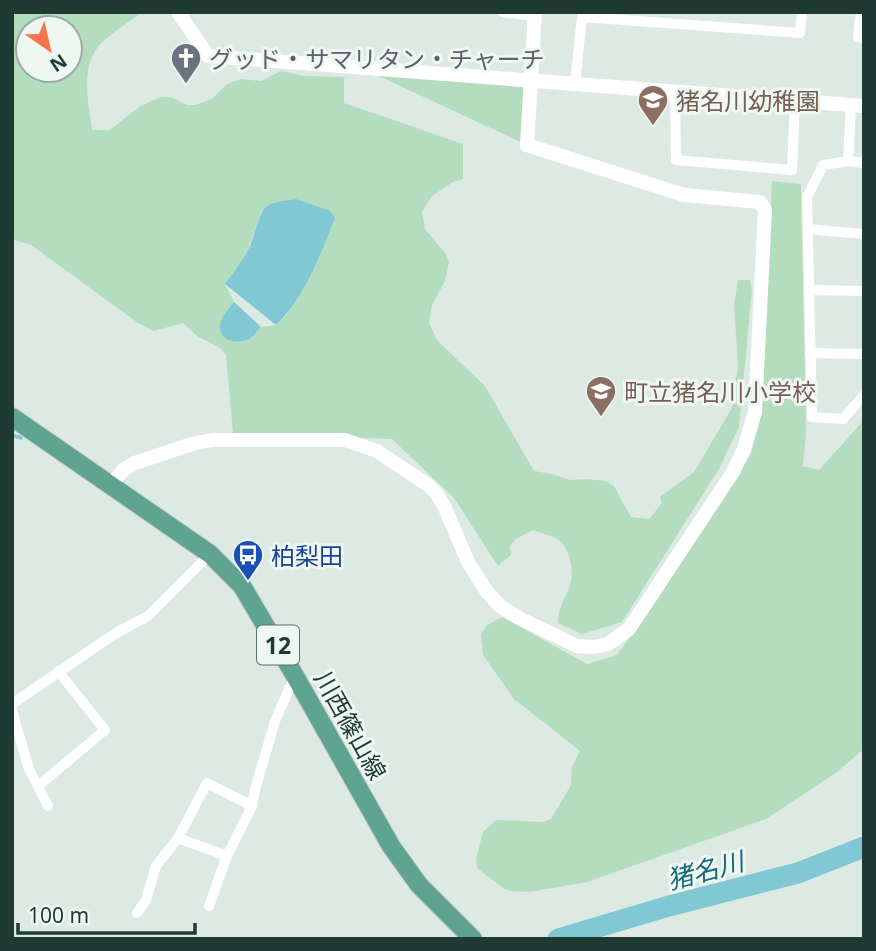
<svg xmlns="http://www.w3.org/2000/svg" width="876" height="951" font-family="'Noto Sans','Noto Sans JP',sans-serif">
<style>
.green{fill:#b4ddbf;fill-rule:evenodd}
.water{fill:#81c8d4}
.lines{fill:none;stroke-linecap:round;stroke-linejoin:round}
.stream{stroke:#81c8d4;stroke-width:3.5}
.river{stroke:#81c8d4;stroke-width:21}
.primary-casing{stroke:#bcc4c2;stroke-width:20}
.minor{stroke:#fff;stroke-width:10}
.tertiary{stroke:#fff;stroke-width:14}
.primary{stroke:#5fa391;stroke-width:18}
.labels{text-anchor:middle;dominant-baseline:central;stroke-width:6;stroke-linejoin:round;paint-order:stroke}
.shield{fill:#eef7f2;stroke:#5c736c;stroke-width:2}
.shield-label{font-size:23px;font-weight:bold;fill:#1e3a33}
.worship-label{font-size:24px;fill:#5b616d;stroke:#eef7f2;text-anchor:start}
.education-label{font-size:24px;fill:#785e54;stroke:#eef7f2;text-anchor:start}
.transit-label{font-size:24px;fill:#164399;stroke:#eef7f2;text-anchor:start}
.street-label{font-size:24px;fill:#1e3a33;stroke:#eef7f2}
.water-label{font-size:26px;font-style:italic;fill:#156979;stroke:#eef7f2}
</style>
<rect width="100%" height="100%" fill="#ddeae4"/>
<g class="green">
<path d="M12,12h130c-12,10 -36,24 -44,35 -18,23 -9,57 -6,83h18l30,-24 21,-9h10l16,8h9l17,-7 14,-14 14,-5 20,2 20,-10 24,5 39,1v26l119,41v35l-10,3 -21,14 -10,16 3,17 21,25 3,8 -4,19 -13,24 -3,18 8,17 48,46 49,85 18,3 17,6 18,-1 19,2 8,5 17,31 18,2 13,-16 -2,-6 34,-25 38,-64 6,-43 -4,-60 4,-25h12l2,10 -13,137 -20,42 -97,153 -40,12 -24,-11c-1,-16 10,-27 13,-42 3,-12 -2,-33 -12,-41 -8,-5 -18,-7 -26,-10l-17,9 -6,7 1,9 -13,11 -44,-68 -62,-59 -159,-6 -7,-78 -6,-7 -23,-12 -14,-13 -29,8 -16,-8 -107,-78 -19,-6zM28,28h42v42h-42zM296,199l8,89 -18,27 -10,10 -15,2 -9,11 -32,-9 2,-10 12,-17 -9,-18 11,-14 12,-21 14,-38 8,-6z"/>
<path d="M359,67l172,12 -4,66z"/>
<path d="M772,181l29,3 5,249 -3,33 16,4 45,-50v329l-27,23 -71,47 -179,63 -57,10 -17,-1 -9,-2 -27,-21 -1,-9 7,-27 13,-12 47,2 8,-3 20,-34 1,-18 8,-16 -66,-52 -31,-44 -2,-21 5,-8 16,-9 85,47 30,-9 36,-49 98,-152 11,-43z"/>
</g>
<g class="water">
<path d="M296,199l34,12 5,7c-15,37 -30,79 -59,107l-51,-41c9,-12 18,-24 25,-38 3,-8 10,-32 14,-37 7,-8 22,-8 32,-10z"/>
<path d="M234,302l27,25c-4,4 -7,10 -12,12 -11,5 -28,3 -29,-11 -1,-9 8,-19 14,-26z"/>
</g>
<g class="lines">
<path class="stream" d="M12,435l9,3"/>
<path class="river" d="M558,939l111,-33 129,-33 66,-26"/>
<g class="primary-casing">
<path id="primary" d="M12,417l198,137 32,32 53,90 96,170 28,39 54,54"/>
</g>
<g class="minor">
<path d="M503,12l32,4"/>
<path d="M861,12l-3,25 6,1"/>
<path d="M575,83l7,-66 218,16 2,-21"/>
<path d="M675,91l1,69 116,10 3,-69"/>
<path d="M851,105l-3,56 -25,4 -16,32 5,220 31,2 21,-24"/>
<path d="M848,161l16,2"/>
<path d="M808,229l56,5"/>
<path d="M809,290l55,1"/>
<path d="M810,353l54,1"/>
<path d="M12,704l104,-71 32,-17 62,-62"/>
<path d="M12,711l17,58 19,37"/>
<path d="M38,786l67,-56 -47,-59"/>
<path d="M178,838l49,18"/>
<path d="M209,906l18,-50 25,-50 3,-16 20,-69 20,-45"/>
<path d="M137,913l9,-13 10,-34 22,-28 29,-55 45,23"/>
</g>
<g class="tertiary">
<path d="M178,12l30,44 656,50"/>
<path d="M110,486l14,-17 11,-6 57,-19 20,-4h133l32,11 51,34 9,9 8,14 23,54 19,30 13,14 19,12 58,28 16,1 15,-3 21,-15 104,-157 11,-23 11,-37 10,-202 -5,-8 -76,-7 -157,-50 8,-133"/>
</g>
<use href="#primary" class="primary"/>
</g>
<defs>
<g id="church-pin" transform="scale(1.575)"><path d="M0 17L-7.5 6A9.5 9.5 0 1 1 7.5 6Z" fill="#6b7280" stroke="#eef7f2"/><path d="M-1.2-6h2.4v3.5h3.3v2.4h-3.3V6h-2.4V-.1h-3.3v-2.4h3.3Z" fill="#fff"/></g>
<g id="school-pin" transform="scale(1.575)"><path d="M0 17L-7.5 6A9.5 9.5 0 1 1 7.5 6Z" fill="#8d6e63" stroke="#eef7f2"/><path d="M0-5L7-2L0 1L-7-2ZM-4 1L0 2.5L4 1V4Q0 6-4 4Z" fill="#fff"/></g>
<g id="bus-pin" transform="scale(1.575)"><path d="M0 17L-7.5 6A9.5 9.5 0 1 1 7.5 6Z" fill="#1a4fb4" stroke="#eef7f2"/><path d="M-5-6H5V4H4V6H2V4H-2V6H-4V4H-5ZM-3.5-4V0h7V-4ZM-3.5 1.2v1.5H-2V1.2ZM2 1.2v1.5H3.5V1.2Z" fill="#fff"/></g>
</defs>
<g fill-rule="evenodd">
<use href="#church-pin" x="186" y="58"/>
<use href="#school-pin" x="653" y="100"/>
<use href="#school-pin" x="601" y="391"/>
<use href="#bus-pin" x="248" y="555"/>
</g>
<g class="labels">
<rect class="shield" x="257" y="625.5" width="42" height="39" rx="5"/>
<g class="shield-label">
<text x="278" y="645">12</text>
</g>
<g class="worship-label">
<text x="209" y="58">グッド・サマリタン・チャーチ</text>
</g>
<g class="education-label">
<text x="676" y="100">猪名川幼稚園</text>
<text x="624" y="391">町立猪名川小学校</text>
</g>
<g class="transit-label">
<text x="271" y="555">柏梨田</text>
</g>
<g class="street-label">
<text transform="translate(351 725) rotate(61)">川西篠山線</text>
</g>
<g class="water-label">
<text transform="translate(705 870) rotate(-15)">猪名川</text>
</g>
</g>
<rect width="876" height="951" fill="none" stroke="#1e3a33" stroke-width="28"/>
<g transform="translate(49 49) rotate(146)"><circle r="33" fill="#eef7f2" stroke="#9baba6" stroke-width="2"/>
<path d="M0-5L12 26L0 18L-12 26Z" fill="#fb754b"/>
<text y="-10" font-size="19" font-weight="bold" text-anchor="middle" fill="#1e3a33">N</text>
</g>
<path d="M18 923v10h177v-10" fill="none" stroke="#1e3a33" stroke-width="3.5"/>
<text x="28" y="923" font-size="21" fill="#1e3a33" stroke="#eef7f2" stroke-width="5" paint-order="stroke">100 m</text>
</svg>
